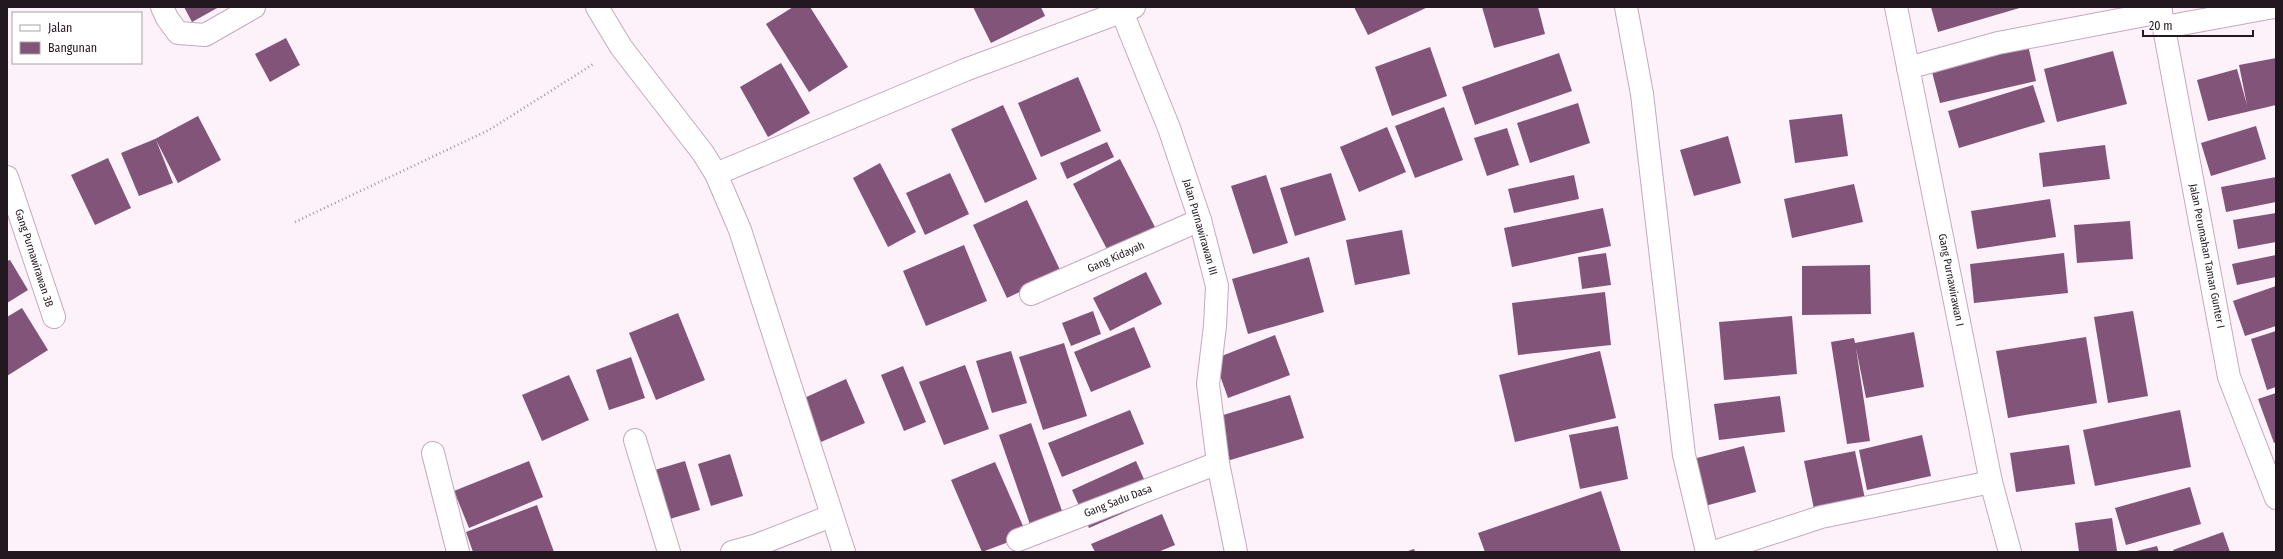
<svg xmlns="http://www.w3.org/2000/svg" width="2283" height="559" font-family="'Fira Sans Condensed',sans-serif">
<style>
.building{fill:#82547a}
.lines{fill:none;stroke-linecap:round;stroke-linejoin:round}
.minor-casing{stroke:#c4a9be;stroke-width:24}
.path{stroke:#a0959e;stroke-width:2.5;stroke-dasharray:1 3;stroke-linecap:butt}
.minor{stroke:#fff;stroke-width:22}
.labels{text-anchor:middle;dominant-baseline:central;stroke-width:4;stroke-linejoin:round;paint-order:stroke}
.street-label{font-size:11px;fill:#221820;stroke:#fff}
</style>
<rect width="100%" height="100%" fill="#fdf1fa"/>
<g class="building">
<path d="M184,7h35l-27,15z"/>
<path d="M793,7h17l38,60 -39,25 -43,-68z"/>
<path d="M973,7h68l4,9 -54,27z"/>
<path d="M1354,7h74l-60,28z"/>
<path d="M1482,7h56l7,27 -51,14z"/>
<path d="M1931,7h92l-85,25z"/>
<path d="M286,38l14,27 -30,17 -15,-28z"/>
<path d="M2028,45l8,36 -96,22 -9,-35z"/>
<path d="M1430,47l17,49 -55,20 -17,-49z"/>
<path d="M2113,51l14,53 -70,18 -13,-53z"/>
<path d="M1559,53l13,38 -97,34 -13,-38z"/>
<path d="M2276,58v47l-68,16 -11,-41 40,-11 10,36 -8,-40z"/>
<path d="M781,63l29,50 -42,24 -28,-50z"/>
<path d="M1078,77l23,54 -60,26 -23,-54z"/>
<path d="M2033,85l12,37 -86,26 -11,-37z"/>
<path d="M1578,103l12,40 -60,20 -13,-40z"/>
<path d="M1003,105l34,74 -52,24 -34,-74z"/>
<path d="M1444,107l19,53 -48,18 -20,-52z"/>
<path d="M1842,114l6,42 -53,7 -6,-43z"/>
<path d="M198,116l23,44 -43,23 -22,-43 17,43 -34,13 -18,-43 34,-14z"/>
<path d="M2256,126l10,33 -55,17 -10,-33z"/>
<path d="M1387,127l19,45 -47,20 -19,-45z"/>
<path d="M1507,128l12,37 -32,11 -13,-38z"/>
<path d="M1728,136l13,47 -47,13 -14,-46z"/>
<path d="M1107,142l7,15 -47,22 -7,-16z"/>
<path d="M2105,145l5,34 -67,8 -4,-34z"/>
<path d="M108,158l23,50 -36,17 -24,-50z"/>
<path d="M1120,159l38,74 -47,24 -38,-73z"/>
<path d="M880,163l36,69 -28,15 -35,-69z"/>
<path d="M950,173l19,41 -44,21 -19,-42z"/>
<path d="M1331,173l15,47 -51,16 -15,-48z"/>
<path d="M1266,175l22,68 -35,11 -22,-68z"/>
<path d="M1574,175l5,24 -65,14 -6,-24z"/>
<path d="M2276,177v25l-50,10 -5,-25z"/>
<path d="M1854,184l9,38 -71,16 -8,-39z"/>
<path d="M2050,199l6,38 -79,12 -6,-38z"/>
<path d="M1027,200l34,72 -54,26 -34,-73z"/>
<path d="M1603,208l8,38 -99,21 -8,-39z"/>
<path d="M2276,213v29l-38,7 -5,-29z"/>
<path d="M2130,221l3,38 -56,4 -3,-38z"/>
<path d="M1402,230l8,44 -55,11 -9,-45z"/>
<path d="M964,245l23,56 -61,25 -23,-55z"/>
<path d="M1606,253l5,32 -29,4 -4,-32z"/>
<path d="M2064,253l4,40 -94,10 -4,-39z"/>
<path d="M2276,255v22l-39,8 -5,-21z"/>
<path d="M1309,257l15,55 -76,22 -16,-55z"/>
<path d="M10,260l18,30 -21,13v-42z"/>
<path d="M1870,265l1,49 -69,1v-49z"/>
<path d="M1146,272l16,32 -52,27 -17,-33z"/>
<path d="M2276,286v40l-31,10 -12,-35z"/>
<path d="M1605,292l6,53 -93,10 -6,-52z"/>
<path d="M22,308l26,42 -41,26v-59z"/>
<path d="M1093,311l8,23 -30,12 -9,-23z"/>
<path d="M2133,311l15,85 -40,7 -14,-86z"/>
<path d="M678,313l27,67 -49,20 -27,-67z"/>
<path d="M1792,316l5,58 -73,6 -5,-58z"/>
<path d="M1134,327l17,40 -60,25 -17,-40z"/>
<path d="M2276,331v56l-9,3 -16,-51z"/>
<path d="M1914,332l10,55 -58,11 -10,-50 14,93 -23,3 -16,-102 23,-4 1,5z"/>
<path d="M1275,335l15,40 -62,23 -14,-39z"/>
<path d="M2086,337l11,66 -89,15 -12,-67z"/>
<path d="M1064,343l23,73 -44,14 -24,-73z"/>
<path d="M1011,351l16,52 -35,10 -16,-52z"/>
<path d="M1600,351l16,67 -101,24 -16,-67z"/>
<path d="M631,357l14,41 -36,12 -13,-40z"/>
<path d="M965,365l24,64 -45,16 -25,-63z"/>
<path d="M903,366l23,56 -22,9 -23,-56z"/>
<path d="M569,375l20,45 -47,21 -20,-46z"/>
<path d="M846,379l19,44 -44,19 -19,-43z"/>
<path d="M2276,393v49l-2,1 -16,-44z"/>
<path d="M1290,395l14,43 -77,23 -14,-43z"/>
<path d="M1780,396l5,36 -66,8 -5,-36z"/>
<path d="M1130,410l14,34 -82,33 -14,-34z"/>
<path d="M2180,410l11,57 -96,19 -12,-56z"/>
<path d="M1031,423l36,102 -33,11 -35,-101z"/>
<path d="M1618,426l10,53 -48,10 -11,-54z"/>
<path d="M1922,435l9,41 -64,14 -8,-40z"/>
<path d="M2069,445l6,39 -59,8 -6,-39z"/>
<path d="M1744,446l12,46 -51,14 -12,-47z"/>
<path d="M1855,451l10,48 -51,10 -10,-48z"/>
<path d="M730,454l13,42 -32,10 -13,-42z"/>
<path d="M529,461l14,36 -74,31 -15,-37z"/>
<path d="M685,461l15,49 -37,11 -15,-49z"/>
<path d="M1136,461l17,39 -64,28 -17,-38z"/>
<path d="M995,462l32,73 -45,17 -31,-72z"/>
<path d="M2190,487l11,37 -75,21 -11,-37z"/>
<path d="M1601,491l20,61h-136l-7,-19z"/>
<path d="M537,505l17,47h-81l-7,-20z"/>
<path d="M1162,514l13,31 -17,7h-63l-4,-8z"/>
<path d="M2112,518l5,33 -38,1 -4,-29z"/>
<path d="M2223,532l7,20h-56l-1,-2z"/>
<path d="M2157,546l2,6h-22v-1z"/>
<path d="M1414,549l1,3h-10z"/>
</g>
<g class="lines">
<g class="minor-casing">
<g id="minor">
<path d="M162,7l5,11 11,15 27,2 49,-28"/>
<path d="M597,7l24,40 82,106 13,21 24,56 104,322"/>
<path d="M1120,7l49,121 31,92 17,66 -2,40 -7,58 10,79 18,89"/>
<path d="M1626,7l16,87 42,361 23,97"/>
<path d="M1896,7l95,475 19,70"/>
<path d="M2160,7l69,370 47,121"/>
<path d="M2165,27l109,-20"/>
<path d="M1908,68l90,-25 163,-31"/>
<path d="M716,174l249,-104 169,-63"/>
<path d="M7,177l47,140"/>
<path d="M1031,294l169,-74"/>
<path d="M635,440l34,112"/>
<path d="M433,453l25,99"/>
<path d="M1018,540l200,-77"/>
<path d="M732,552l25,-7 74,-29"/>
<path d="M1714,552l107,-35 170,-35"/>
</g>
</g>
<path class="path" d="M295,222l194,-92 106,-67"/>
<use href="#minor" class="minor"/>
</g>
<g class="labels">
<g class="street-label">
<text transform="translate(1200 227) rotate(74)">Jalan Purnawirawan III</text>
<text transform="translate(2207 256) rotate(79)">Jalan Perumahan Taman Gunter I</text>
<text transform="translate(1116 257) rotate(-24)">Gang Kidayah</text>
<text transform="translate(34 258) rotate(72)">Gang Purnawirawan 3B</text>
<text transform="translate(1951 280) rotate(79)">Gang Purnawirawan I</text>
<text transform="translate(1118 501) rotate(-21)">Gang Sadu Dasa</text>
</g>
</g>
<rect width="2283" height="559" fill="none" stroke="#221820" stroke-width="16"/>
<rect x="12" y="12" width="130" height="52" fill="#ffffff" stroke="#a7a3a6"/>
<rect x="20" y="25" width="20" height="6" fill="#ffffff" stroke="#a7a3a6"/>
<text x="48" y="32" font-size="12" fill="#221820">Jalan</text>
<rect x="20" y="42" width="20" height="12" fill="#82547a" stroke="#a7a3a6"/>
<text x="48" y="52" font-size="12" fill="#221820">Bangunan</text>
<path d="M2143 30v6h110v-6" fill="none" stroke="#221820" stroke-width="2"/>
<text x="2149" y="30" font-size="12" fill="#221820" stroke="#ffffff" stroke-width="3" paint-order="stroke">20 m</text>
</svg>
